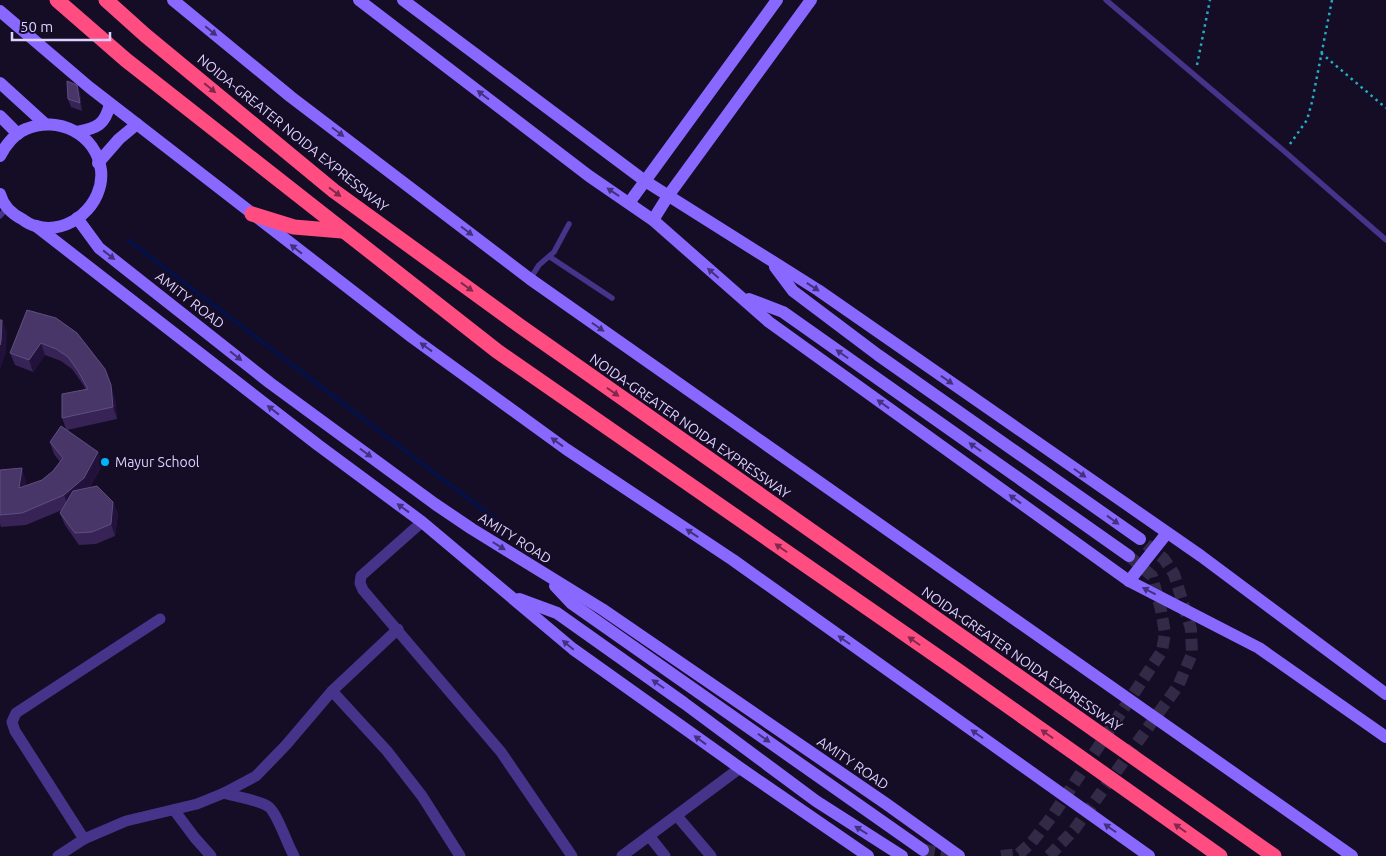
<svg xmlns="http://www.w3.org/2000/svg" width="1386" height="856" font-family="Ubuntu,sans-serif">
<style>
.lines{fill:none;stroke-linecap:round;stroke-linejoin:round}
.stream{stroke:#051047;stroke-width:4}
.secondary-tunnel{stroke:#332a47;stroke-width:12;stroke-dasharray:12 6;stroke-linecap:butt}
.path{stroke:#22aec2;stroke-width:2.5;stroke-dasharray:2.5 4;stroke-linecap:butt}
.lane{stroke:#46338a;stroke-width:5.5}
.street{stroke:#46338a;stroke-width:11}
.secondary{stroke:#8868ff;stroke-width:12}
.highway{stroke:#ff4c81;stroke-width:15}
.wall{fill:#372356}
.shaded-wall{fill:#22123b}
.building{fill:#493668;stroke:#604e80}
.oneway{fill:#43317d}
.oneway2{fill:#7e294f}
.poi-dot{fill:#00b4fc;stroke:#150c26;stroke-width:2}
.labels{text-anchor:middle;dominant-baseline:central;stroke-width:4.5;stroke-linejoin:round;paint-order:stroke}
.street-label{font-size:14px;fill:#dfd1ff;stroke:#150c26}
.poi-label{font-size:14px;fill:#dfd1ff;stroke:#150c26;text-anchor:start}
</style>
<rect width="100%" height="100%" fill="#150c26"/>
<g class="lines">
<path class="stream" d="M128,240l379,288"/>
<g class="secondary-tunnel">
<path d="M923,850l37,6"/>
<path d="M1001,856l18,-2 13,-12 21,-27 109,-164 3,-18 -4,-23 -9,-34 -23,-20"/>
<path d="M1049,856l25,-26 104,-144 14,-32 -1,-25 -17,-55 -10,-15 -24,-20"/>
</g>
<g class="path">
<path d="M1321,53l65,55"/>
<path d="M1197,65l13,-65"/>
<path d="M1290,144l17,-24 5,-18 20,-102"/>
</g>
<g class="lane">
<path d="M1106,0l178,151 102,89"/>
<path d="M0,216l8,-9"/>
<path d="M550,257l62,41"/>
<path d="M530,279l9,-14 15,-13 15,-28"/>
</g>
<g class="street">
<path d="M422,522l-61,54 -1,7 3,7 138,162 71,104"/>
<path d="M332,691l55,60 35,45 38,60"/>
<path d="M224,793c12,4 36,7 45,14 9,8 18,37 25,49"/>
<path d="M174,810l21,28 16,18"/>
<path d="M677,816l34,40"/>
<path d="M650,837l15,19"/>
<path d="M84,839l-69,-108 -3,-9 4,-9 144,-94"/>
<path d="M58,856l26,-17 42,-18 71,-17 27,-11 32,-17 30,-31 46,-54 66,-62"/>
<path d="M622,856l118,-88"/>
</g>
<g class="secondary">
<path d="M173,0l118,97 239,182 822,577"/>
<path d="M359,0l230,176 64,44 116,102 360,259 130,67 127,89"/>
<path d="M403,0l242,181 173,109 383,266 185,138"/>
<path d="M0,11l89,76 324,251 153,111 167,111 416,296"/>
<path d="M0,83l44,40"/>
<path d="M0,116l18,18"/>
<path d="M77,132c20,-4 28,-7 33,-28"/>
<path d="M0,156c5,-10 15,-23 26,-27 32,-14 70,5 75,41 4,34 -32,66 -65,56 -5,-1 -10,-4 -14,-7 -10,-5 -19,-14 -22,-25"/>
<path d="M98,163l21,-24 18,-15"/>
<path d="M629,203l148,-203"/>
<path d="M77,218l22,30 171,135 165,121 37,25 130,80 283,194 74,53"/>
<path d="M653,220l15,-24 143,-196"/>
<path d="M36,226l282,219 104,77 151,127 167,119 128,88"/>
<path d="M775,267l18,24 85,64 262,184"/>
<path d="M749,299l34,13 346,244"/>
<path d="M1129,581l38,-48"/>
<path d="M555,586l16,17 352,247"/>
<path d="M519,599l38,14 127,90 132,98 86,55"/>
</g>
<g class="highway">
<path d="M57,0l69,60 371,291 460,319 263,186"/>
<path d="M106,0l39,35 189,156 186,135 754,530"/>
<path d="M252,214l42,13 48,4"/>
</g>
</g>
<g class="wall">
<path d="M77,85l3,8 2,18 -11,-4 -3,-8z"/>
<path d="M27,310l88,88 2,21 -50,11 31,22 5,12 -13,23 23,15 5,12 -3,22 -19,8 -17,1 -14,-20 -5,-12 2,-3 -36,15 -25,2 -1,-3v-54l26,11 -1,5 17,-6 11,-9 7,-9 -6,-8 -4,-12 16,-13 -4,-11 24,-28 -4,-7 -10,-14 -11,-8 -16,-6 -12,17 -18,-7 -5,-12z"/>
</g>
<g class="shaded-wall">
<path d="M77,85l3,8 2,18 -2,-8z"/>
<path d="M2,320l5,12 -1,21 -6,17v-25z"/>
<path d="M41,343l4,12 -12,17 -4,-12z"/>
<path d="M111,385l4,13 2,21 -4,-12z"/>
<path d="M98,452l5,12 -15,27 -20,16 -4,-12z"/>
<path d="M22,468l4,13 -3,20 -4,-13z"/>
<path d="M113,502l5,12 -3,22 -4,-12z"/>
</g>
<g class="building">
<path d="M67,81l10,4 3,18 -12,-4z"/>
<path d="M27,310l29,8 21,15 28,36 6,16 2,22 -51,11v-24l26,-5 -10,-18 -10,-14 -12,-8 -15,-6 -12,17 -19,-7z"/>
<path d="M0,320h2l-1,21 -1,4z"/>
<path d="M61,426l37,26 -14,26 -20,17 -42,18 -22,2v-45l22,-2 -3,20 23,-8 11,-9 10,-13 -13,-16z"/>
<path d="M97,486l16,16 -2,22 -19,8 -17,1 -15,-20 13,-22z"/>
</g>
<defs><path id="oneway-solid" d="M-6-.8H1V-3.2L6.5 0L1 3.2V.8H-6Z" transform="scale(1.25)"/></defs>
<g class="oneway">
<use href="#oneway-solid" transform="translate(211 31) rotate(39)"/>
<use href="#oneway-solid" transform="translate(483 95) rotate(-143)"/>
<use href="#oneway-solid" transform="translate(338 132) rotate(37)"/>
<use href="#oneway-solid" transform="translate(613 192) rotate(-146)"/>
<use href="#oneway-solid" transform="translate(467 231) rotate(37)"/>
<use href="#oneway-solid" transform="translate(296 249) rotate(-142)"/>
<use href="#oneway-solid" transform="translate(109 255) rotate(38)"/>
<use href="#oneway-solid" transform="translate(713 273) rotate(-139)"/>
<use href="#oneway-solid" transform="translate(813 287) rotate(33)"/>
<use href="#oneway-solid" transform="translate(598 327) rotate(35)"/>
<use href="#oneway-solid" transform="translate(426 347) rotate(-144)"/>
<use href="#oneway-solid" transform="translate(842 354) rotate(-145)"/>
<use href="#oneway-solid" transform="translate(236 356) rotate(38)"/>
<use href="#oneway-solid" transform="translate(947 380) rotate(35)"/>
<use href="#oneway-solid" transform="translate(883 404) rotate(-144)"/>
<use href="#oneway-solid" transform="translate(273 410) rotate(-142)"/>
<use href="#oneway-solid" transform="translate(557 442) rotate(-144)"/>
<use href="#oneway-solid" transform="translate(975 447) rotate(-145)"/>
<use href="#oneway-solid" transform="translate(366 453) rotate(36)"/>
<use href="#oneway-solid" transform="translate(1080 473) rotate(35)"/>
<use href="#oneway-solid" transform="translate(1015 499) rotate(-144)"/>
<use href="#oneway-solid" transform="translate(403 508) rotate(-144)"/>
<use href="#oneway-solid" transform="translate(1113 520) rotate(36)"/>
<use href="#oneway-solid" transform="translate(692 533) rotate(-146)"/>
<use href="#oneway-solid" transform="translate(499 546) rotate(32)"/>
<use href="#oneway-solid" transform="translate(1149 591) rotate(-153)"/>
<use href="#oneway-solid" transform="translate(844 640) rotate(-145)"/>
<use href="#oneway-solid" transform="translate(568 645) rotate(-140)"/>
<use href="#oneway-solid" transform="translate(658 684) rotate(-145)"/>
<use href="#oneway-solid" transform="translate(977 734) rotate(-145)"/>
<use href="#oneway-solid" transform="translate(764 738) rotate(35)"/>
<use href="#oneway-solid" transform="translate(700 740) rotate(-144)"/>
<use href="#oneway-solid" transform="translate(1110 828) rotate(-145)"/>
<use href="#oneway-solid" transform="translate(861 830) rotate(-148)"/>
</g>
<g class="oneway2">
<use href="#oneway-solid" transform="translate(210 88) rotate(40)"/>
<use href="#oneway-solid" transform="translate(335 192) rotate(37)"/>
<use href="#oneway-solid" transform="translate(467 287) rotate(36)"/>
<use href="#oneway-solid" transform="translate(613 392) rotate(35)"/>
<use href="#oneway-solid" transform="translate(781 548) rotate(-145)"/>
<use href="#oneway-solid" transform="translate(914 641) rotate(-145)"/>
<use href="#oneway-solid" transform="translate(1047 734) rotate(-145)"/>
<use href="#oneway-solid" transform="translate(1180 828) rotate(-145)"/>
</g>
<circle class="poi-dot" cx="105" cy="462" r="5"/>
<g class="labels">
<g class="street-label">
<text transform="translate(293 133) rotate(39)">NOIDA-GREATER NOIDA EXPRESSWAY</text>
<text transform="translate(190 300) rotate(38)">AMITY ROAD</text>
<text transform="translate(690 426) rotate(35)">NOIDA-GREATER NOIDA EXPRESSWAY</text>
<text transform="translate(515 538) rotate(32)">AMITY ROAD</text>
<text transform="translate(1022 659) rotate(35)">NOIDA-GREATER NOIDA EXPRESSWAY</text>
<text transform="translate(853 763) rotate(34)">AMITY ROAD</text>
</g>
<g class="poi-label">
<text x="115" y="462">Mayur School</text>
</g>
</g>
<path d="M12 32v8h98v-8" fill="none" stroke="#dfd1ff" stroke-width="2.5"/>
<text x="20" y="32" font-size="15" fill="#dfd1ff" stroke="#150c26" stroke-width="4" paint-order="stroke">50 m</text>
</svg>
